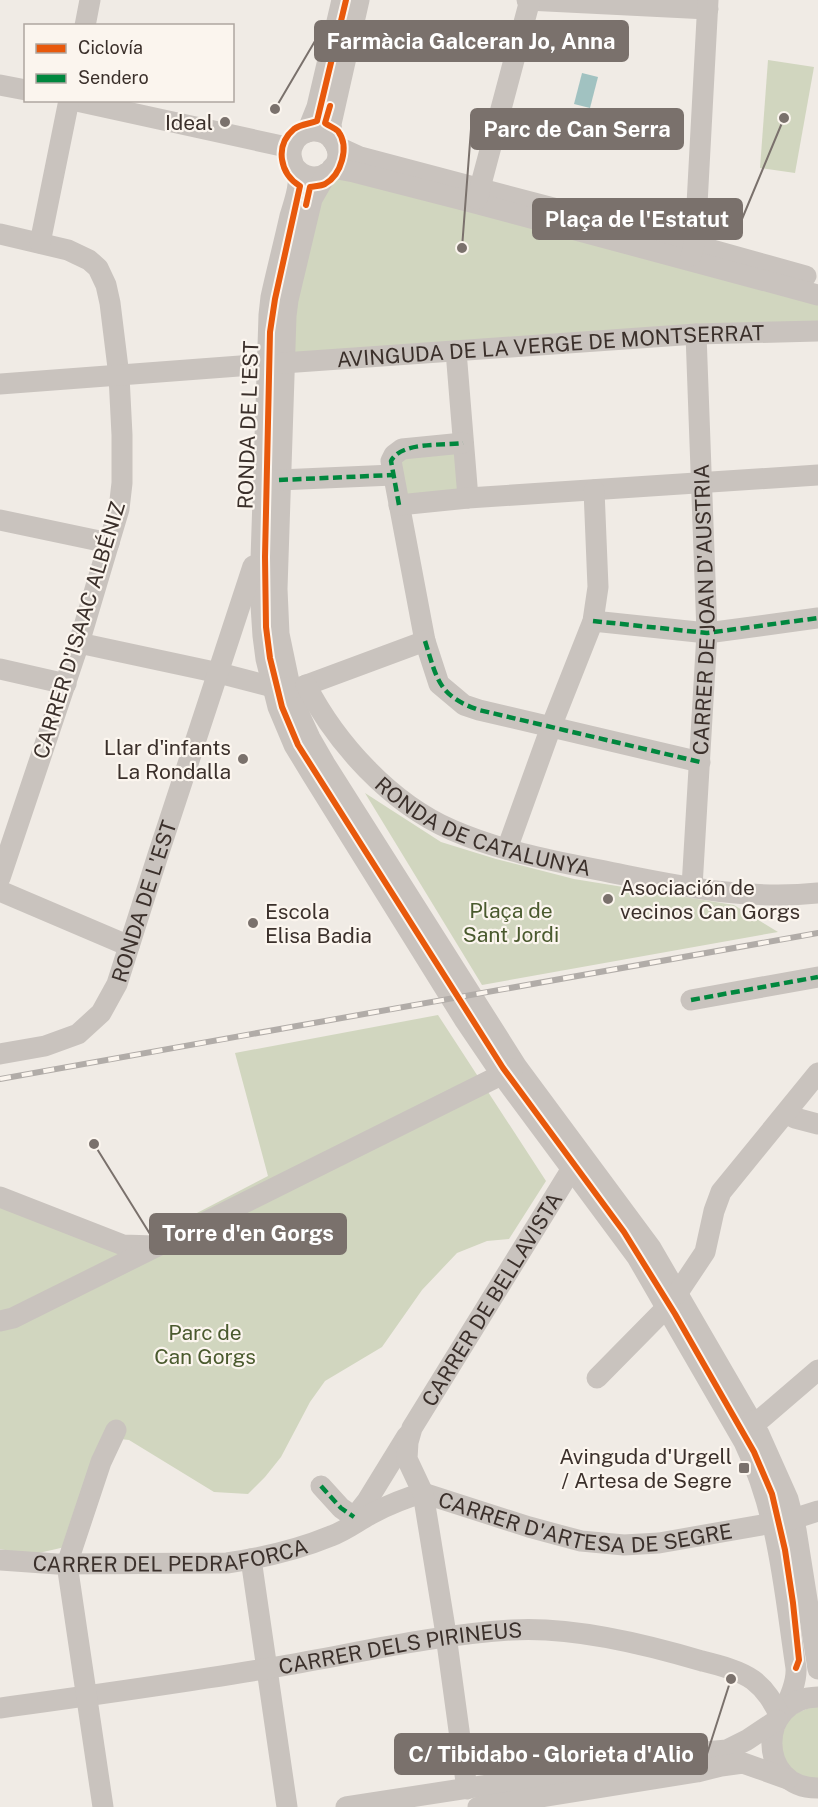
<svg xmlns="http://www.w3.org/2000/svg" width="818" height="1807" font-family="'Public Sans',sans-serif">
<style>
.green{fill:#d1d6bf}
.water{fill:#a1c2c1}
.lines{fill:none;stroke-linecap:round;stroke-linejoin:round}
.minor{stroke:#c9c3be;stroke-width:21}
.rail-casing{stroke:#b1aca8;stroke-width:6}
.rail{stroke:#fbf5ee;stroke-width:4;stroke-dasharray:11;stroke-linecap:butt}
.quiet{stroke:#00873e;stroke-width:4.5;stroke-dasharray:9 4.5;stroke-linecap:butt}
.cycleway-casing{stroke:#fbf5ee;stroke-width:10}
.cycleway{stroke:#e8590c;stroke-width:6}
.poi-dot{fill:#7a716c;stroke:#fbf5ee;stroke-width:2}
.labels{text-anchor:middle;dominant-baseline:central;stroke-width:4.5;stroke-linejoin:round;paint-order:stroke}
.poi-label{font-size:21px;fill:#3b302b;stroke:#fbf5ee;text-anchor:end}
.street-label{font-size:21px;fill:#3b302b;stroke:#fbf5ee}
.park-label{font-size:21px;fill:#4a5a2e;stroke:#fbf5ee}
.leader{fill:none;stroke:#7a716c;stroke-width:2}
.callout-dot{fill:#7a716c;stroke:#fbf5ee;stroke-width:2}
.callout{fill:#7a716c;stroke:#7a716c;stroke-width:2}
.callout-label{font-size:22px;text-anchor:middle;font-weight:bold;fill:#fff}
</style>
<rect width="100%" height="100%" fill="#f0ebe5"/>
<g class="green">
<path d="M768,60l46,7 -19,106 -35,-5z"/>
<path d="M338,176l480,125v26l-527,27 4,-53 28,-106z"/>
<path d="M458,451l2,40 -56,6 -5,-36 7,-5z"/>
<path d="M365,793l76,49 55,17 78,20 160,26 44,27 -296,53z"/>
<path d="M438,1015l108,166 -37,58 -22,2 -30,12 -35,37 -40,57 -57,34 -15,21 -29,55 -16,20 -17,17 -34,-2 -85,-52 -27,-3 -37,110 -35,8 -30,-6v-359l105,43 42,6 121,-63 -33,-123z"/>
<path d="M816,1705h2v76h-5l-25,-13 -9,-26 11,-26z"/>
</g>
<path class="water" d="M582,73l16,4 -8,31 -16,-4z"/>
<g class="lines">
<g class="minor">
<path d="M527,0l181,9"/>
<path d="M85,26l5,-26"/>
<path d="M0,85l26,5"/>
<path d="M72,100l219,48"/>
<path d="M307,132l10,-25 25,-107"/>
<path d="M333,141l-2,-17 28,-124"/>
<path d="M336,146l24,11 334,88 112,31"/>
<path d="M294,166c19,26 56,1 40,-24 -10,-16 -34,-14 -41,3 -7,14 7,26 5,40 -1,10 -5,21 -8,31 -6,27 -13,54 -19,81l-2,18 -9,275 3,46 3,23 12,48 16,38 17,28 153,246 38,56 135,182 107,185c35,73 40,147 52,226 1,15 -7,32 -14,45"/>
<path d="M332,168l22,4 121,31 343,92"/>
<path d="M327,173l-15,26 -24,101 -2,16 -9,273 2,45 14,67 17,37 15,26 192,303 134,181 108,186 29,65 8,31 22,139"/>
<path d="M477,199l53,-199"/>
<path d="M0,234l68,16 21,10 9,8 8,17 4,18 9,73 3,59v48l-3,26 -40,134 -79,235"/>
<path d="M40,243l29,-143"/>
<path d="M691,256l3,-11 2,-22 12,-223"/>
<path d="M456,351l12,147"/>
<path id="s1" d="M283,363l413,-29 122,-3"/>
<path d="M0,384l266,-20"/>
<path d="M463,443l-61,6 -8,6 -3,6 34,180 14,43 25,21 15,5 221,52"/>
<path d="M279,480l114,-5"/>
<path d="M399,505l69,-7 350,-23"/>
<path d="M0,520l109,23"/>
<path d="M593,621l114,12 111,-15"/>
<path d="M79,643l140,30 58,15 24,-1 124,-46"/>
<path d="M0,669l66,15"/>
<path id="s2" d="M306,685c30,58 84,118 146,145 55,24 114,33 172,45 64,13 128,25 194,18"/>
<path d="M507,849l44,-122 42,-106 5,-34 -4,-97"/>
<path id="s3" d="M692,887l15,-254 -11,-299"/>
<path d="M0,891l129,55"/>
<path d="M691,1000l127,-23"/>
<path id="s4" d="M0,1054l45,-8 33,-12 23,-21 16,-29 41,-129 95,-289"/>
<path d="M786,1113l9,5 23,6"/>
<path d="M0,1197l123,48 31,1"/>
<path d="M677,1294l28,-42 9,-41 7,-19 97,-119"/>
<path d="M0,1321l13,-3 500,-249"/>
<path d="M597,1378l69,-70"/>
<path d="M752,1421l10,-3 56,-48"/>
<path d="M321,1486l20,22 13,9"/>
<path d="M793,1519l25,-8"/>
<path d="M352,1520l15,-19 40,-65"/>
<path d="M251,1559l36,248"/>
<path id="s5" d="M0,1560l57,4 170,-1c35,-5 70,-13 104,-27 14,-5 27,-15 40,-22 17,-9 34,-16 52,-21l106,34 52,14 43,4 35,-2 114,-20"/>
<path d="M818,1697c-62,1 -61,92 0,91"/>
<path id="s6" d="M0,1708c94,-13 189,-26 282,-42 76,-13 152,-31 229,-36 59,-4 134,14 191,31 16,4 37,9 51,19 13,10 20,22 27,36"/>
<path id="s7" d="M467,1789l-22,-161 -22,-135 -16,-34 1,-17 4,-14 159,-258"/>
<path d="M103,1807l-36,-243 34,-102 15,-32"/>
<path d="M346,1807l348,-54 33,-3 20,-10 30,-20"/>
<path d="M478,1807l219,-35 24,-6 22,-3 45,16"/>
</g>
<g class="rail-casing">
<path id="rail" d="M0,1079l818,-146"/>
</g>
<use href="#rail" class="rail"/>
<g class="quiet">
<path d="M279,480l114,-5"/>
<path d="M399,505l-8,-44c11,-20 51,-15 72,-18"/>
<path d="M593,621l114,12 111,-15"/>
<path d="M425,641c12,38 13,55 54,69l221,52"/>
<path d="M691,1000l127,-23"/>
<path d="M321,1486l20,22 13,9"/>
</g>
<g class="cycleway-casing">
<g id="cycleway">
<path d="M346,0l-29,121c-8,3 -16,3 -23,8 -20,17 -14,45 6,57l-25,113 -5,33 -5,225 1,70 4,31 12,49 16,38 205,323 121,164 51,82 79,138 18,42 13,56 8,53 6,57 -3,8"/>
<path d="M306,205l4,-18c5,-1 11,-1 15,-3 16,-9 25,-37 13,-53 -3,-3 -9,-5 -13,-8l5,-17"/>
</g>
</g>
<use href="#cycleway" class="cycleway"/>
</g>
<g class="poi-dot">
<circle cx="225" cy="122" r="6"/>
<circle cx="243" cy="759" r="6"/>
<circle cx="608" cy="899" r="6"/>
<circle cx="253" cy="923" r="6"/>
<rect x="738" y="1462" width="12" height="12" rx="3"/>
</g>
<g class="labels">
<g class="poi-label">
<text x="213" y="122">Ideal</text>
<text x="231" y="747">Llar d'infants<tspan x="231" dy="24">La Rondalla</tspan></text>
<text x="620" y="887" text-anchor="start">Asociación de<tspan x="620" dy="24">vecinos Can Gorgs</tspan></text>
<text x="265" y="911" text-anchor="start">Escola<tspan x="265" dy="24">Elisa Badia</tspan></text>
<text x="732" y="1456">Avinguda d'Urgell<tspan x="732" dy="24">/ Artesa de Segre</tspan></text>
</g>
<g class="street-label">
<text stroke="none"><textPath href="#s1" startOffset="268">AVINGUDA DE LA VERGE DE MONTSERRAT</textPath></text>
<text transform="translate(248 425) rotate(-88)">RONDA DE L'EST</text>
<text stroke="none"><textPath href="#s3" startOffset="278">CARRER DE JOAN D'AUSTRIA</textPath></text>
<text transform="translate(79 630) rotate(-73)">CARRER D'ISAAC ALBÉNIZ</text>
<text stroke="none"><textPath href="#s2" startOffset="237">RONDA DE CATALUNYA</textPath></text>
<text stroke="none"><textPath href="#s4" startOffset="232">RONDA DE L'EST</textPath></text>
<text stroke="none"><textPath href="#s7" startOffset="520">CARRER DE BELLAVISTA</textPath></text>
<text stroke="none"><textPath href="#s5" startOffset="604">CARRER D'ARTESA DE SEGRE</textPath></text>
<text stroke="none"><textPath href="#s5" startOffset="171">CARRER DEL PEDRAFORCA</textPath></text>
<text stroke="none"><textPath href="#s6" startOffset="405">CARRER DELS PIRINEUS</textPath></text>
</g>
<g class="park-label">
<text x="511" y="910">Plaça de<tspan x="511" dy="24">Sant Jordi</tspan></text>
<text x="205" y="1332">Parc de<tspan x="205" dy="24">Can Gorgs</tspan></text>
</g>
</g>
<path class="leader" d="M275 109L315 41M462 248L471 129M784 118L742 219M94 1144L150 1234M731 1679L707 1754"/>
<g class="callout-dot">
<circle cx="275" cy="109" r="6"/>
<circle cx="462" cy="248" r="6"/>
<circle cx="784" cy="118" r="6"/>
<circle cx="94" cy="1144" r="6"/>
<circle cx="731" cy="1679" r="6"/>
</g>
<g class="callout">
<rect x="315" y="21" width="313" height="40" rx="6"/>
<rect x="471" y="109" width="212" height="40" rx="6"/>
<rect x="533" y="199" width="209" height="40" rx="6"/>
<rect x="150" y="1214" width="196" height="40" rx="6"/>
<rect x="395" y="1734" width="312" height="40" rx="6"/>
</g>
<g class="callout-label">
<text x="471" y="49">Farmàcia Galceran Jo, Anna</text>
<text x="577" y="137">Parc de Can Serra</text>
<text x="637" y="227">Plaça de l'Estatut</text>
<text x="248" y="1241">Torre d'en Gorgs</text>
<text x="551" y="1762">C/ Tibidabo - Glorieta d'Alio</text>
</g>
<rect x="24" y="24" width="210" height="78" fill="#fbf5ee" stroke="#aea6a0" stroke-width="1.5"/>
<rect x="36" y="44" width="30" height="9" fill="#e8590c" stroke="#aea6a0" stroke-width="1.5"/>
<text x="78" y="54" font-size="18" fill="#3b302b">Ciclovía</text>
<rect x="36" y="74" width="30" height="9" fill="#00873e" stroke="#aea6a0" stroke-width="1.5"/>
<text x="78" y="84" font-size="18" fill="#3b302b">Sendero</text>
</svg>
